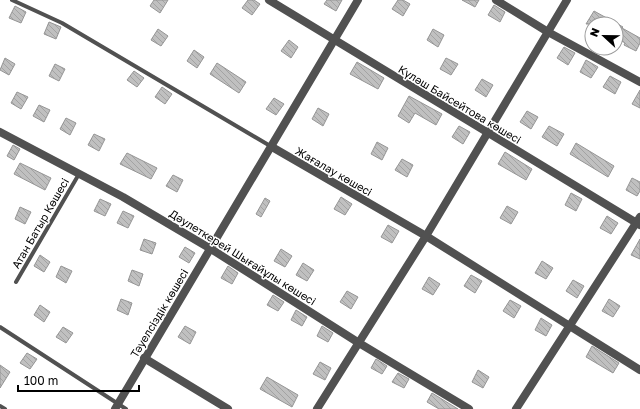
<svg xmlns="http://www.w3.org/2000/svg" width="640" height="409" font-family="'Golos Text',sans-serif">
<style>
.building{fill:url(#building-back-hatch);stroke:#959595}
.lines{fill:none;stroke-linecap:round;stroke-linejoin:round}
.lane{stroke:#515151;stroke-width:4}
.street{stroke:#515151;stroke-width:8}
.labels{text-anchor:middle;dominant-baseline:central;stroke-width:3;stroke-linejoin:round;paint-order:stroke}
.street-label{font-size:11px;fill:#000;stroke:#fff}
</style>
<defs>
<pattern id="building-back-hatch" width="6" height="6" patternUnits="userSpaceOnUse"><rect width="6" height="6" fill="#c0c0c0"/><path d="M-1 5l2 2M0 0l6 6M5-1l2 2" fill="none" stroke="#a3a3a3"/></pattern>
</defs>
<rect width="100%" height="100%" fill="#fff"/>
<g class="building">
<path d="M154,0h14l-8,13 -10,-7z"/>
<path d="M248,0h6l6,4 -8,11 -10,-7z"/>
<path d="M327,0h15l-6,11 -12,-7z"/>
<path d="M398,0h5l7,4 -7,12 -11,-7z"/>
<path d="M462,0h17l-4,7z"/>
<path d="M494,5l11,7 -5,10 -12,-7z"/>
<path d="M15,6l11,6 -5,11 -12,-5z"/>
<path d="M594,11l29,16 -1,1 18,10v5l-4,8 -12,-6 1,-2 -8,-5 -1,2v-16h-30z"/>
<path d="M49,22l12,5 -5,12 -12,-5z"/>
<path d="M158,29l10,7 -7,10 -10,-6z"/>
<path d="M433,29l11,6 -6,12 -11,-7z"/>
<path d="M289,40l9,7 -7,11 -10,-7z"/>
<path d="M564,47l11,6 -7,12 -11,-7z"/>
<path d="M194,50l10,7 -7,11 -10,-7z"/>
<path d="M5,58l10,6 -6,11 -9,-5z"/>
<path d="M446,58l12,6 -7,11 -11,-6z"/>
<path d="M586,60l12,7 -7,11 -11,-6z"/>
<path d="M357,62l27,16 -6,11 -28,-15z"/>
<path d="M217,63l29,19 -7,11 -29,-19z"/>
<path d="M55,64l10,5 -6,12 -10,-5z"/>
<path d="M134,71l10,7 -7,9 -10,-7z"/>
<path d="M610,76l11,6 -6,12 -12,-7z"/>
<path d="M482,79l11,6 -7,12 -11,-7z"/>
<path d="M162,87l10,7 -7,10 -10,-7z"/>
<path d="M640,90v18l-8,-4z"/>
<path d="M17,92l11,5 -7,12 -10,-6z"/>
<path d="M409,96l33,18 -6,11 -21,-12 -6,10 -11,-7z"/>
<path d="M274,98l10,6 -8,11 -10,-6z"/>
<path d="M39,105l11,5 -6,12 -11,-6z"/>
<path d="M318,108l11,6 -6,12 -11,-7z"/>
<path d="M527,111l11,6 -7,12 -11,-7z"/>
<path d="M66,118l10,5 -6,12 -10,-6z"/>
<path d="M459,126l11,6 -7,12 -11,-7z"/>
<path d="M549,126l15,8 -7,12 -15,-9z"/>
<path d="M94,134l11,5 -6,12 -11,-6z"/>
<path d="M377,142l11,6 -6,12 -11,-6z"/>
<path d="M576,143l38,23 -6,11 -38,-23z"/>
<path d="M13,145l7,4 -6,11 -7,-4z"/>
<path d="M505,152l27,17 -6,11 -28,-16z"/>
<path d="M127,153l30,15 -6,11 -31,-15z"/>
<path d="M402,159l11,6 -6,12 -12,-7z"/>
<path d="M20,163l31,15 -6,12 -31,-16z"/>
<path d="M173,175l10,5 -6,12 -11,-6z"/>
<path d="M632,178l8,4v9l-3,5 -11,-6z"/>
<path d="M571,193l11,6 -6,12 -11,-6z"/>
<path d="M341,197l11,7 -7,11 -11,-6z"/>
<path d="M265,198l5,3 -9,16 -5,-3z"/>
<path d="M100,199l11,5 -6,12 -11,-5z"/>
<path d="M507,206l11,6 -7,12 -11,-6z"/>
<path d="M20,207l11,5 -6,12 -10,-5z"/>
<path d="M123,211l11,5 -6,12 -11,-5z"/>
<path d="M607,216l11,7 -7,11 -11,-6z"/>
<path d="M388,225l11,6 -7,12 -11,-6z"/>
<path d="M144,239l12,4 -4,11 -12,-4z"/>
<path d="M640,239v20l-9,-4z"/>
<path d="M185,247l10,6 -6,10 -10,-6z"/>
<path d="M281,249l11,7 -7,11 -11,-6z"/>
<path d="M40,255l10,7 -6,10 -10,-6z"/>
<path d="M542,261l11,7 -7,11 -11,-6z"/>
<path d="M303,263l11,7 -7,11 -11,-6z"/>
<path d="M61,266l11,5 -6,12 -10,-6z"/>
<path d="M228,266l10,7 -6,11 -11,-6z"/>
<path d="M132,270l11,4 -4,12 -11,-5z"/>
<path d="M471,275l11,6 -7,12 -11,-7z"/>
<path d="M429,277l11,7 -7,11 -11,-6z"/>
<path d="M573,280l11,6 -7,12 -11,-7z"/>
<path d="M347,291l11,6 -7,12 -11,-7z"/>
<path d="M273,295l11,7 -6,9 -11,-6z"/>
<path d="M121,299l11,4 -4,12 -11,-5z"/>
<path d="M609,299l11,7 -7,11 -11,-6z"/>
<path d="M510,300l11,6 -7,12 -11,-7z"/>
<path d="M40,305l10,7 -6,10 -10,-7z"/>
<path d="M296,310l11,7 -5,9 -11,-6z"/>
<path d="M541,318l11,7 -6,11 -11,-6z"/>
<path d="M185,326l11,6 -6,12 -12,-7z"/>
<path d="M322,326l11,7 -5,9 -11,-6z"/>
<path d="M63,327l10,6 -7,10 -10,-6z"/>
<path d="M592,346l27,17 -6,10 -27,-16z"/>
<path d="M27,353l10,6 -7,10 -10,-6z"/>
<path d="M376,359l11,7 -5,8 -11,-6z"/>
<path d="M320,362l11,6 -6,12 -12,-6z"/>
<path d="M0,365l10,7 -10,16z"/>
<path d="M478,370l11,7 -6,11 -11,-6z"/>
<path d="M398,373l11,6 -5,9 -12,-6z"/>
<path d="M267,377l31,18 -6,12 -32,-18z"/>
<path d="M432,393l26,16h-19l-12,-7z"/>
</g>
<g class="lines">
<g class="lane">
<path d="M12,0l50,23 210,124"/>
<path d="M16,282l63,-108"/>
<path d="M0,327l126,82"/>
<path d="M0,406l5,3"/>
</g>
<g class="street">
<path d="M269,0l371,225"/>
<path d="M496,0l52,32 92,50"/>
<path d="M0,132l123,65 88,52 148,94 110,66"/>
<path d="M272,147l154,89 214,134"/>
<path d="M144,358l84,51"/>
<path d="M115,409l243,-409"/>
<path d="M317,409l109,-173 141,-236"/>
<path d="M516,409l124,-192"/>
</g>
</g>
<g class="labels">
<g class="street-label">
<text transform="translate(460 104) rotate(31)">Күләш Байсейтова көшесі</text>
<text transform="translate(334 171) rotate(30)">Жағалау көшесі</text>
<text transform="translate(40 223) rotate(-60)">Атан Батыр Көшесі</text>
<text transform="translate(243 257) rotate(32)">Дәулеткерей Шығайұлы көшесі</text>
<text transform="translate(159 313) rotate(-59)">Тәуелсіздік көшесі</text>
</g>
</g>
<g transform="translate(604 36) rotate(292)"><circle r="19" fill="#ffffff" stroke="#999999"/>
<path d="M0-3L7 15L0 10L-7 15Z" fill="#000000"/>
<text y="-6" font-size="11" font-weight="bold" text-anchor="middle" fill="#000000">N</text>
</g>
<path d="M18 385v6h121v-6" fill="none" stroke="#000000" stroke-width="2"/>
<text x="24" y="385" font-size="12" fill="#000000" stroke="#ffffff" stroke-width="3" paint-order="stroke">100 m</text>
</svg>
